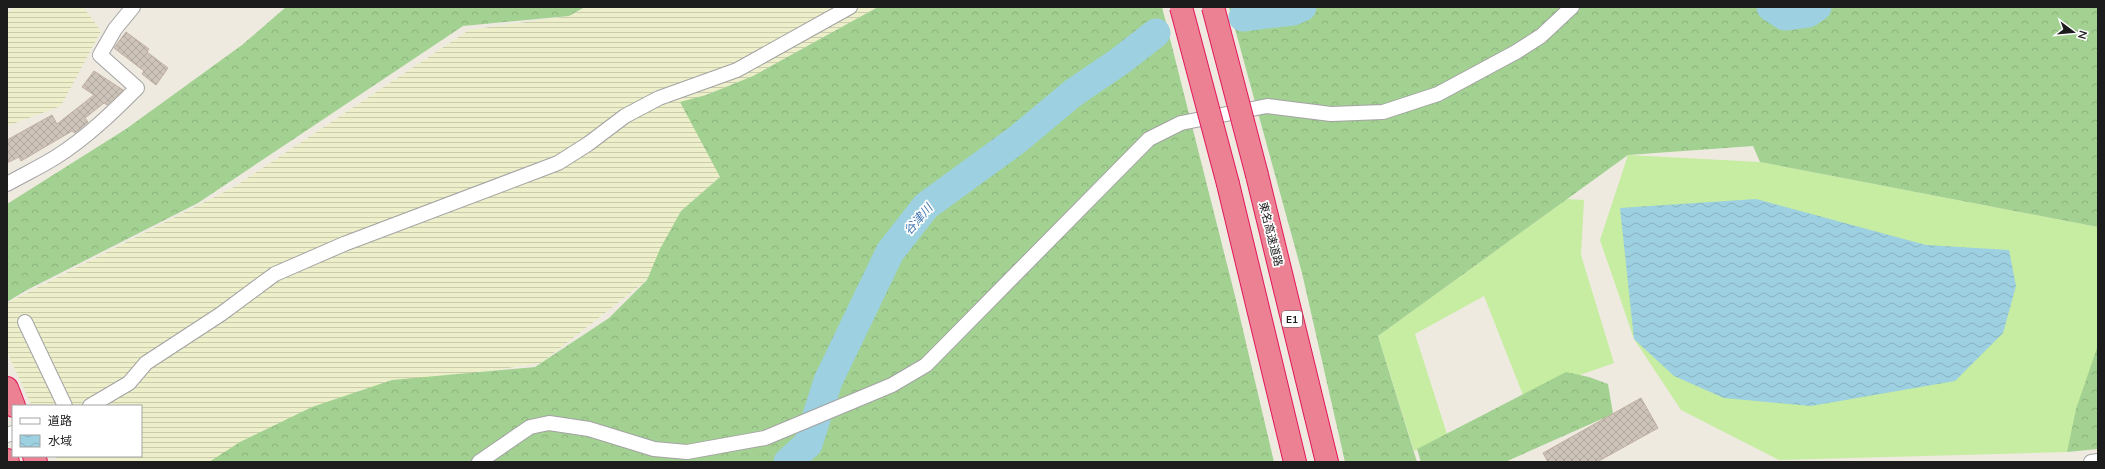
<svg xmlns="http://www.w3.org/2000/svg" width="2105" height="469" font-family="Mulish,'Noto Sans JP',sans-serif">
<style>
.farmland{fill:url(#farmland-rules)}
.grass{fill:#c6eda1}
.forest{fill:url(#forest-crowns)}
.water{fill:url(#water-waves)}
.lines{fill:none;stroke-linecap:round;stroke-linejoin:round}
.river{stroke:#9dd0e0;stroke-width:29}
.building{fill:url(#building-cross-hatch);stroke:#c1b0a2}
.street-casing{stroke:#a3a3a3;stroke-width:16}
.highway-casing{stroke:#e3175a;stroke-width:24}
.street{stroke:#fff;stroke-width:14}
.highway{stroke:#ec8194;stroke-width:22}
.highway-bridge-casing{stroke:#e3175a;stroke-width:24;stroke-linecap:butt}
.highway-bridge{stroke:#ec8194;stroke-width:22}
.labels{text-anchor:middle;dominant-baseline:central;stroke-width:3.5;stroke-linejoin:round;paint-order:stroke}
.shield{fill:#fff;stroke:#606060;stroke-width:1}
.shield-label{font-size:10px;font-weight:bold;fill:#1c1c1c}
.street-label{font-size:11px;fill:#1c1c1c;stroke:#fff}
.water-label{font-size:12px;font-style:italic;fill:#4278b1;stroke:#fff}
</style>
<defs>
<pattern id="farmland-rules" width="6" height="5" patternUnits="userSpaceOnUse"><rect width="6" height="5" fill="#ecefc9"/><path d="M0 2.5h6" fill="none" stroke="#caccac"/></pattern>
<pattern id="forest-crowns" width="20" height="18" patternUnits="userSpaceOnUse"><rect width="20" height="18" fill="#a3d192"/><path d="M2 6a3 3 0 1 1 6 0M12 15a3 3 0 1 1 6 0" fill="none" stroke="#8cb37d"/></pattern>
<pattern id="water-waves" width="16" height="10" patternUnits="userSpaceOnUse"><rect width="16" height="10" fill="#9dd0e0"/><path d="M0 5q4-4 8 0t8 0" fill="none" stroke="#87b2c0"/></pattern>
<pattern id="building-cross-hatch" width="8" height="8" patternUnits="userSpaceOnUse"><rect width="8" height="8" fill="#cec3b9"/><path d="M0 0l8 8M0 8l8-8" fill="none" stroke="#b0a79e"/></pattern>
</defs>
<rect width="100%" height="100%" fill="#eeeae0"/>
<g class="farmland">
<path d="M16,7h67l18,24 -40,75 -54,20v-113z"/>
<path d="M587,7h291l-125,69 -47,19 14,82 -39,34 -34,69 -106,83 -179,27 -149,72h-155l-3,-6h86v-50h-109l-25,-54v-49l227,-116 235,-157 100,-14z"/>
</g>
<g class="grass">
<path d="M1628,155l132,7 338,65v127l-31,98 -288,8 -98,-50 -47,-71 -34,-99z"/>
<path d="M1567,199l17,1 -3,55 33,108 -91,32 -39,-99 -69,38 32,100 -33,17 -36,-115z"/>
</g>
<g class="forest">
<path d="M286,7h299l-16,9 -106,10 -265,177 -173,88 -18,11v-98l119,-75 116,-84z"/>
<path d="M878,7h284l73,289 39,166h-1065l31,-20 72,-35 80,-27 143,-13 74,-49 38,-38 13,-31 21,-38 39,-34 -40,-75 26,-7 47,-19z"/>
<path d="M1229,7h869v220l-338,-65 -7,-16 -125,9 -250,181 39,126h-72l-43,-189z"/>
<path d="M2098,345v104l-31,3 9,-43z"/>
<path d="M1566,372l23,5 19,7 5,30 -108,48h-84l-4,-13z"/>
</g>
<path class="water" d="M1756,199l170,46 83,5 7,36 -13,47 -48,48 -144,25 -87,-8 -50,-22 -40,-37 -14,-131z"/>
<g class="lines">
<g class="river">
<path d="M1771,7l14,9 23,-3 9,-6"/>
<path d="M1243,17l50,-6 9,-4"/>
<path d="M788,462l20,-18 20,-63 62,-129 36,-46 92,-67 55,-46 47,-32 36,-28"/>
</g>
</g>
<g class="building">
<path d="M126,32l23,17 -2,3 21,16 -12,17 -14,-11 2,-3 -30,-23z"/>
<path d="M94,71l29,19 -16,15 -3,-2 -19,15 3,4 -13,11 -3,-2 -51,30 -2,-4 -12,6v-23l45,-25 5,9 37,-29 -12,-8z"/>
<path d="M1641,398l17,30 -61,34h-49l-5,-9z"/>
</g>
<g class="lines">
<g class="street-casing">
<g id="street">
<path d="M7,184c16,-9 33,-17 49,-27 30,-19 56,-44 81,-69l-37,-33 15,-26 18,-22"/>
<path d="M25,322l40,84"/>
<path d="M90,406l39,-23 17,-20 75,-49 54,-40 69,-30 214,-81 30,-19 37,-28 34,-18 78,-28 113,-63"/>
<path d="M7,435l6,-2"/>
<path d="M479,462l51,-35 19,-4 40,6 65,20 33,3 78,-14 127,-53 34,-20 223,-226 32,-16 86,-17 64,8 52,-2 55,-18 78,-42 25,-16 31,-29"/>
<path d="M2091,462l7,-1"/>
</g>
</g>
<g class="highway-casing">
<g id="highway">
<path d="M1257,175l70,287"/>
<path d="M1228,184l67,278"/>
<path d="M7,388l7,18"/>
<path d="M34,456l2,6"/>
<path d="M7,460l1,2"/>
</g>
</g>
<use href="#street" class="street"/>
<use href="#highway" class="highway"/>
<g class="highway-bridge-casing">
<g id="highway-bridge">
<path d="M1181,7l47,177"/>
<path d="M1213,7l44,168"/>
</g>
</g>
<use href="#highway-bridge" class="highway-bridge"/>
</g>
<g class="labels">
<rect class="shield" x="1282" y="311" width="20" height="16" rx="3"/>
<g class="shield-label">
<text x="1292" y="319">E1</text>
</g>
<g class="street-label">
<text transform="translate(1271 234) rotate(76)">東名高速道路</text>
</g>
<g class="water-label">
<text transform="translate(918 219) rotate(-49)">谷津川</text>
</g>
</g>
<rect width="2105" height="469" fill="none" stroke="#1c1c1c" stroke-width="16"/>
<rect x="12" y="405" width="130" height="52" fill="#ffffff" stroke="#a4a4a4"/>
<rect x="20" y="418" width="20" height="6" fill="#ffffff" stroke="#a4a4a4"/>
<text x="48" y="425" font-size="12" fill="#1c1c1c">道路</text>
<rect x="20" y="435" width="20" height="12" fill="url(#water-waves)" stroke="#a4a4a4"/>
<text x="48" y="445" font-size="12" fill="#1c1c1c">水域</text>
<g transform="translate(2073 32) rotate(106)" stroke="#ffffff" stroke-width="3" paint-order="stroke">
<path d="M0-3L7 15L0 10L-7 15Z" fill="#1c1c1c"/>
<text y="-6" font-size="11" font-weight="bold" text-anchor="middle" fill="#1c1c1c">N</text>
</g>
</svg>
